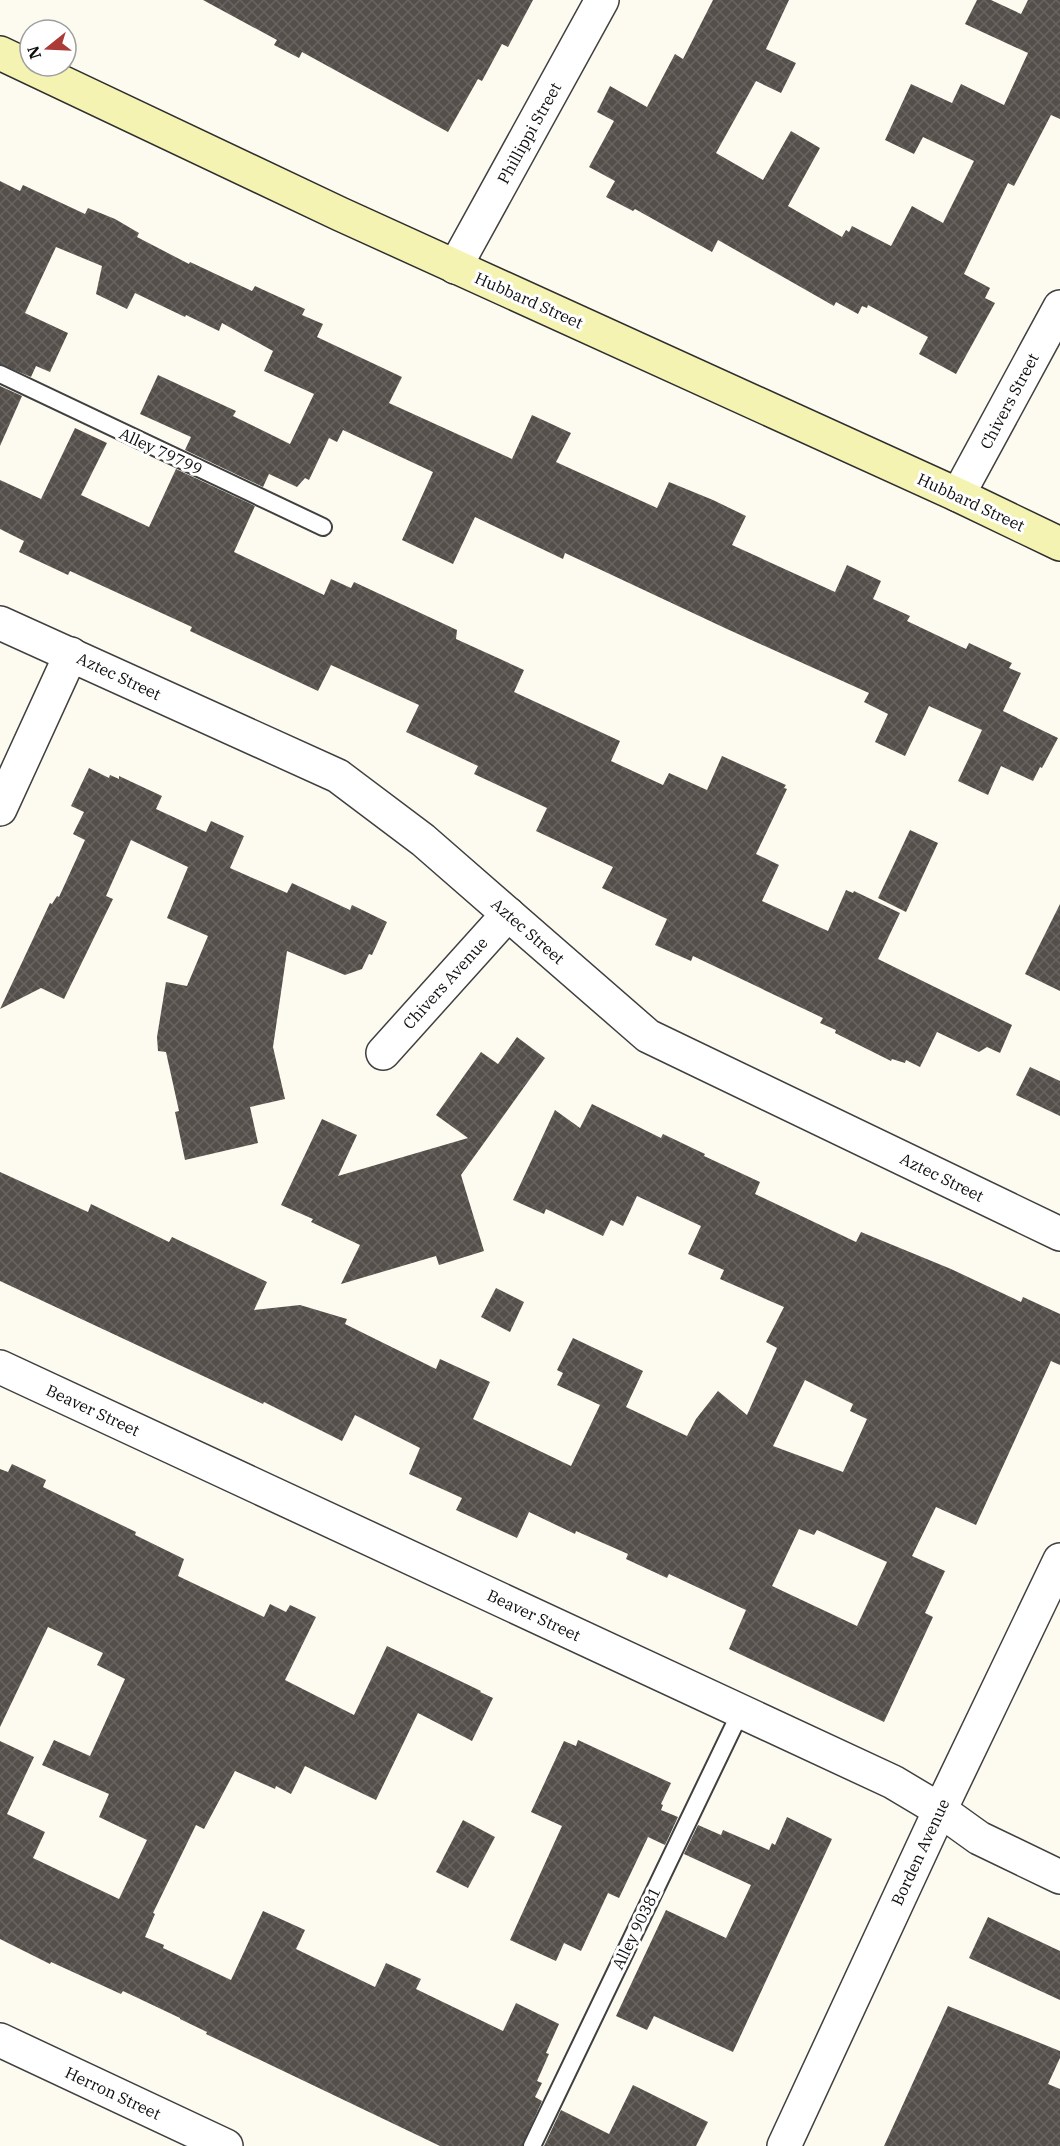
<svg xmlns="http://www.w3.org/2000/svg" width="1060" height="2146" font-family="'IBM Plex Serif',serif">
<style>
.building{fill:url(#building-cross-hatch);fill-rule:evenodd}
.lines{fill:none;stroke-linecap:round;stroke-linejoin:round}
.service-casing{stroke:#404040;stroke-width:20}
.minor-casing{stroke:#404040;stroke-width:36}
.tertiary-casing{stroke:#404040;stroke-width:36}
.secondary-casing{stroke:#2f2f2f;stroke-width:36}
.service{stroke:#fff;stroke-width:16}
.minor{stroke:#fff;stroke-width:33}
.tertiary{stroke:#fff;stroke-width:33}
.secondary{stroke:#f5f3b2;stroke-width:33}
.labels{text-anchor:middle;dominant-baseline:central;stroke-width:6;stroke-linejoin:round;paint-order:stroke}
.street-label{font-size:16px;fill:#0d0d0d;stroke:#fff}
</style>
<defs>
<pattern id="building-cross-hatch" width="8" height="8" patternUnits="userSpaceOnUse" patternTransform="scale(1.5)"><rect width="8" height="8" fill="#544f4b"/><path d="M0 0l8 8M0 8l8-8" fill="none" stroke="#686460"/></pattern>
</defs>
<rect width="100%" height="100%" fill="#fdfbef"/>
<g class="building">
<path d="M203,0h330l-25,47 -6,-3 -20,37 -4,-2 -30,53 -146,-80 -3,6 -25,-13 3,-5z"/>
<path d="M713,0h76l-23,49 30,14 -15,30 -25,-12 -40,72 47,27 28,-49 29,17 -32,58 54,31 4,-7 3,2 3,-6 39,20 21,-40 31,17 31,-62 -51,-24 -9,17 -29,-14 26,-56 41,19 9,-19 43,21 24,-52 -63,-29 12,-24h14l30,14 7,-14h32v119l-9,-4 -37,71 -6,-3 -44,91 26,14 -5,10 10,5 -39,71 -37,-20 9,-17 -60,-32 -1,3 -5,-2 -4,8 -22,-12 -2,4 -116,-66 -6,12 -77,-43 -2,2 -27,-14 9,-16 -26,-14 25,-46 -17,-9 13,-26 37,21 28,-53 8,5z"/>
<path d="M0,181l20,10 3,-6 62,29 3,-6 27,11 24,14 -2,4 52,27 1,-2 62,29 3,-5 50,23 -3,6 21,9 -6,13 85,40 -13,26 123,56 20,-44 39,18 -15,29 101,46 12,-26 44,18 33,16 -14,29 103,47 12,-27 34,16 -8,18 37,17 -3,5 59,28 3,-6 43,20 -3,5 12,5 -18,38 55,27 -16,30 -2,-1 -7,14 -32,-15 -13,29 -30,-14 24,-51 -53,-24 -24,50 -30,-14 13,-28 -24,-12 5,-9 -142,-64 -162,-76 -2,6 -88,-42 -22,47 -51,-24 31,-68 -90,-42 -6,12 -8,-4 -20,42 -4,-2 -8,9 -28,-13 -6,13 -78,-37 6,-13 -51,-23 18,-39 78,36 -3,5 57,28 24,-50 -50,-23 9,-20 -51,-28 -3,8 -33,-16 -1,2 -50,-24 -8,16 -31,-15 6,-28 -46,-19 -31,66 43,20 -18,39 -14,-6 -5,11 -31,-13z"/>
<path d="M0,386l22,10 -22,50z"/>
<path d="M75,428l32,15 -26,52 68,32 27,-58 79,37 -21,46 90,43 7,-16 20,9 3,-6 103,48 -1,9 68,31 -10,22 106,49 -9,20 52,24 6,-12 38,17 15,-34 64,29 -2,3 3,1 -31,65 23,11 -17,36 66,30 18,-41 7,3 1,-2 46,22 -22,46 134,66 -12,28 -13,-6 -8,5 -42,-20 -17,35 -14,-7 -1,3 -13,-4 -1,2 -56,-28 1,-3 -16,-7 3,-5 -130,-62 -2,5 -36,-16 12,-26 -65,-31 11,-21 -77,-36 11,-23 -73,-34 4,-8 -72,-34 13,-27 -88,-40 -13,26 -128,-60 2,-4 -122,-56 -2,4 -49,-23 5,-11 -24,-12v-49l41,19z"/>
<path d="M89,768l20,10 1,-3 9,4v-3l43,20 -6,13 50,23 5,-11 33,15 -14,32 57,25 5,-10 58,27 2,-5 35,17 -15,33 -3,-1 -7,15 -17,6 -58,-24 -14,96 12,52 -35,8 8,36 -73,17 -10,-48 4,-1 -13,-59 -8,-1 -1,-14 9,-55 21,4 21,-50 -41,-18 21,-51 -57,-27 -25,56 7,3 -49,100 -23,-11 -41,21 50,-106 2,1 5,-8 2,1 26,-57 -12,-6 11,-22 -13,-6z"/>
<path d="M910,830l28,13 -32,69 -28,-14z"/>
<path d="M1060,904v87l-35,-17z"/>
<path d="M517,1037l28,21 -84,117 23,76 -45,14 -3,-9 -95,28 19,-39 -49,-23 2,-3 -32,-14 41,-86 35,16 -19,41 130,-38 -32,-23 45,-63 17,12z"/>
<path d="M1030,1067l30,14v35l-44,-21z"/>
<path d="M592,1104l69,34 2,-4 42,20 -1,2 56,26 -5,12 101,48 5,-10 90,37 70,33 2,-5 37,17v51l-9,-4 -75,164 -40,-18 -24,49 33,15 -20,42 8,4 -49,105 -155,-73 17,-39 -77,-36 -2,4 -41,-19 2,-5 -52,-23 -1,3 -46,-22 -12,26 -61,-28 6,-12 -53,-24 11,-26 -65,-33 -13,26 -78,-39 -1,2 -263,-123v-109l88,40 3,-8 78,38 3,-5 95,45 -13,28 46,-5 47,14 -2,5 91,45 4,-10 48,22 2,1 -17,37 98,47 29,-61 -43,-20 6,-12 -6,-3 16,-32 70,33 -17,36 61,29 9,-17 22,-28 29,24 30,-67 -11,-6 18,-35 -64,-28 4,-9 -36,-16 13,-28 -64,-30 -14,30 -12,-6 -8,16 -57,-27 -2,5 -31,-14 42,-90 25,18zM805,1380l48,24 -3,7 17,8 -24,53 -70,-26zM799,1529l15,6 3,-5 70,32 -30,64 -85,-40z"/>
<path d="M496,1288l28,14 -14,30 -29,-15z"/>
<path d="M12,1464l34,16 -3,7 93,45 -1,3 49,24 -6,17 86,41 6,-13 16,8 4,-7 26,12 -31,63 69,35 33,-69 94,45 -1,1 13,6 -21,43 -54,-28 -42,87 -71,-34 -14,28 -15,-8 -1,3 -40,-18 -31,58 -8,-4 -43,88 2,1 -10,23 19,8 -1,3 68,32 32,-69 42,19 -9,19 79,38 11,-24 35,16 -5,10 87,42 13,-28 43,21 -13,29 3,1 -12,27 5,2 -7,14 7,4 -20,45h-82l-234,-112 1,-2 -27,-13v-1l-57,-27 -2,3 -70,-32 -1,2 -50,-25v-198l34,16 -27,57 38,18 -12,26 86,41 28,-59 -48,-23 10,-23 -67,-29 12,-25 36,16 35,-77 -28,-14 6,-12 -55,-26 -48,100v-258l8,3z"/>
<path d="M578,1740l93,43 -10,21 2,1 -2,5 17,7 -13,28 -17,-8 -29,61 -11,-5 -27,58 -17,-8 -8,18 -46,-21 52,-114 -31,-14 33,-71 12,5z"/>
<path d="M787,1817l45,22 -99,213 -79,-36 -7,14 -31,-14 50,-106 60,28 25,-53 -67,-31 14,-29 23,10 2,-5 46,20 3,-7 3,2z"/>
<path d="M463,1820l32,17 -27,51 -32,-16z"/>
<path d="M988,1917l72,34v49l-91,-42z"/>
<path d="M948,2006l112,45v7l-12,26 12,5v57h-176z"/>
<path d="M633,2085l75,37 -12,24h-152l17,-36 48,24z"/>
</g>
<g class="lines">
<g class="service-casing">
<g id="service">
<path d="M0,374l323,153"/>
<path d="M532,2146l209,-435"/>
</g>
</g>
<g class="minor-casing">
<g id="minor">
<path d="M455,267l147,-267"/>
<path d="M958,495l102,-188"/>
<path d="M0,623l338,153 85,64 225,196 412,198"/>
<path d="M0,809l71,-155"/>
<path d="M383,1053l125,-139"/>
<path d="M0,1367l893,415 47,28 39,28 81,39"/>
<path d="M0,2040l226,106"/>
</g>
</g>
<g class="tertiary-casing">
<path id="tertiary" d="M784,2146l156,-336 120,-250"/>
</g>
<g class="secondary-casing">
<path id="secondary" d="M0,53l340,161 618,281 102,49"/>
</g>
<use href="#service" class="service"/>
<use href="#minor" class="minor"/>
<use href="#tertiary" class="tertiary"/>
<use href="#secondary" class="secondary"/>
</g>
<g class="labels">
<g class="street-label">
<text transform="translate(529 133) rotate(-61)">Phillippi Street</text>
<text transform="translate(529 300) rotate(24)">Hubbard Street</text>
<text transform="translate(1009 401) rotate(-62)">Chivers Street</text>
<text transform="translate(161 451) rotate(25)">Alley 79799</text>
<text transform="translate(971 502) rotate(25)">Hubbard Street</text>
<text transform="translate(119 676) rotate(25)">Aztec Street</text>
<text transform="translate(528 931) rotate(41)">Aztec Street</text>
<text transform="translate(445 983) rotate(-48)">Chivers Avenue</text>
<text transform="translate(942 1177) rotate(26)">Aztec Street</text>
<text transform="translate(93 1410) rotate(25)">Beaver Street</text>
<text transform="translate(534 1615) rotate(25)">Beaver Street</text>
<text transform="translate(920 1852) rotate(-65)">Borden Avenue</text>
<text transform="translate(636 1928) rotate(-64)">Alley 90381</text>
<text transform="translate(113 2093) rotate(25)">Herron Street</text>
</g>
</g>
<g transform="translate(48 48) rotate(252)"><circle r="28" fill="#ffffff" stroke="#9e9e9e" stroke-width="1.5"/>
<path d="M0-4.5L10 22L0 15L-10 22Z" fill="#ab3b36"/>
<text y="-9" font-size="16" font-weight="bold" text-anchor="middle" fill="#0d0d0d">N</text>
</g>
</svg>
